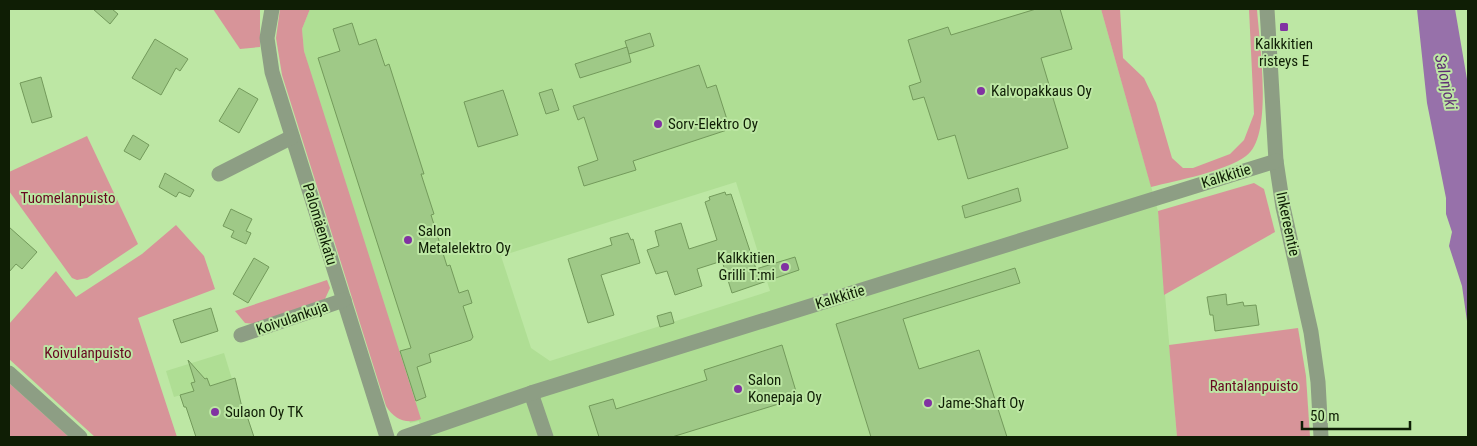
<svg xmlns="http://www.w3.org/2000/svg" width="1477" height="446" font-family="'Roboto Condensed',sans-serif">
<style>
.built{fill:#afde94;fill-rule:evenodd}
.green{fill:#d79499}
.water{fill:#9771aa}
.building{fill:#9fc987;stroke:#739a5b}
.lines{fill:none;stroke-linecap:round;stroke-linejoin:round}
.minor{stroke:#8d9e84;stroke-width:15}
.poi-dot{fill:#8132a2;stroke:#bde7a4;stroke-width:2}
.labels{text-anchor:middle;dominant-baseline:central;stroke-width:4;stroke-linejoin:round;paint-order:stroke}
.poi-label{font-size:15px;fill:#0f1e05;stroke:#bde7a4;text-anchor:start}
.street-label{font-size:15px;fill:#0f1e05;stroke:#bde7a4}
.park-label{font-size:15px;fill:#670821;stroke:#bde7a4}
.water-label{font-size:16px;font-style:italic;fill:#5f2d74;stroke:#bde7a4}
</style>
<rect width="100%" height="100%" fill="#bde7a4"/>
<g class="built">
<path d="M310,9h791l57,202 19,226h-754l-4,-16 -9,2 -18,-56 -88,-316 -2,-22zM736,182l34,109 -220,70 -19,-13 -30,-92z"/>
<path d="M224,353l8,26 -58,18 -8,-26z"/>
</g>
<g class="green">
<path d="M213,9h47v38l-20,2z"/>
<path d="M280,9h30l-8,20 2,22 117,368c-15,6 -27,0 -35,-13l-104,-331 -6,-37z"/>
<path d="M1101,9h19l3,49 21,20 12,25 16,55 11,10h10l37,-14 14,-14 10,-26 -5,-105h8c2,32 17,128 -11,147 -22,16 -68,24 -95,31z"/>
<path d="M87,136l51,108 -51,34 -10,2 -5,-2 -63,-87v-19z"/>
<path d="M1254,183l10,6 11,43 -111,63 -6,-84z"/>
<path d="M176,225l28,31 11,33 -77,29 39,119h-82l-86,-78v-35l47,-53 20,26 66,-43z"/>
<path d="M327,280l3,8 -5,11 -70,25 -10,-1 -10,-12z"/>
<path d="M1298,328l8,48 4,61h-133l-8,-92z"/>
<path d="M9,383l60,54h-60z"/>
</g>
<path class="water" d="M1417,9h38l13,76v243l-6,-42 -13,-40 3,-14 -6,-18v-16l-19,-95z"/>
<g class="building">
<path d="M93,9h19l6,5 -8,10z"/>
<path d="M1036,9h24l12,40 -31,9 27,90 -100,31 -13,-44 -17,5 -14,-43 -11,3 -4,-14 12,-4 -13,-42 40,-13 3,8z"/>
<path d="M352,23l7,22 17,-6 9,27 4,-2 35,110h-3l13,40 -3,1 16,51 3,-1 9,28 9,-3 4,13 -9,3 10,31 -2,3 -42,14 2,8 -14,5 9,30 -10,4 -16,-50 11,-3 -93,-290 22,-7 -7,-22z"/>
<path d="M650,33l4,13 -25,8 -4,-13z"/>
<path d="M155,39l33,20 -8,12 -4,-3 -15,27 -29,-17z"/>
<path d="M627,47l4,15 -51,16 -5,-14z"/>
<path d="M699,65l8,23 9,-3 14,44 -97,32 3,9 -52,16 -6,-19 20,-7 -14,-43 -6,3 -5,-14z"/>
<path d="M41,77l11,40 -20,6 -12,-40z"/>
<path d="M239,88l19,11 -19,34 -20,-12z"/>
<path d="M552,89l7,21 -13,4 -7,-21z"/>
<path d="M503,90l15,45 -40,12 -14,-45z"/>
<path d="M133,135l16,10 -9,15 -16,-9z"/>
<path d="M165,173l29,17 -4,7 -11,-5 -3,5 -17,-10z"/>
<path d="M1018,188l3,13 -56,17 -3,-12z"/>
<path d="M725,192l1,3 5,-1 25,75 39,-12 4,13 -67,23 -10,-32 -25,8 5,17 -27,9 -8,-24 -11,3 -9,-24 12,-4 -4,-15 26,-8 8,26 28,-9 -12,-38 5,-2 -1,-3z"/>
<path d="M231,209l21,10 -6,12 5,2 -5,11 -15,-7 3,-6 -11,-5z"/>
<path d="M9,227l28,25 -15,17 -6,-5 -7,8z"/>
<path d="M628,233l3,7 2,-1 7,24 -39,12 13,40 -26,8 -20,-64 44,-14 -2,-7z"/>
<path d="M254,258l15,9 -21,36 -15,-9z"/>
<path d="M1015,268l5,15 -117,36 16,50 60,-19 28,87h-136l-35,-113z"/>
<path d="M1226,294l1,11 16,-3 1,4 12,-1 3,20 -44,6 -2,-16h-3l-3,-18z"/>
<path d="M211,308l7,23 -37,12 -8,-23z"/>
<path d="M671,312l3,11 -14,4 -3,-11z"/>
<path d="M782,345l16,53 -126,39h-73l-10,-31 24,-7 3,10 91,-29 -3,-10z"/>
<path d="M188,360l17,19 2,-1 3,8 25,-8 9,38h3l7,21h-58l-10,-30h-2l-4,-12 14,-4 -3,-8 4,-1z"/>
</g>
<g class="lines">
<g class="minor">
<path d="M272,9l-5,29 5,34 115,365"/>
<path d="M1267,9l9,152 7,46 28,125 7,50 3,55"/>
<path d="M219,174l73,-37"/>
<path d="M241,335l103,-35"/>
<path d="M9,373l71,64"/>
<path d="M531,393l15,44"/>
<path d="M404,437l127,-44 745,-232"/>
</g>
</g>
<g class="poi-dot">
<rect x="1279" y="22" width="10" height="10" rx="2.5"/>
<circle cx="981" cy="91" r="5"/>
<circle cx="658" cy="124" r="5"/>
<circle cx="408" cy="240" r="5"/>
<circle cx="785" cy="267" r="5"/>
<circle cx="738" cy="389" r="5"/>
<circle cx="928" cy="403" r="5"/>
<circle cx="215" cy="412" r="5"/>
</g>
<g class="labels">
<g class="poi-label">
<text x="1284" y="44" text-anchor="middle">Kalkkitien<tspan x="1284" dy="17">risteys E</tspan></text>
<text x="991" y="91">Kalvopakkaus Oy</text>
<text x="668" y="124">Sorv-Elektro Oy</text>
<text x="418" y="231">Salon<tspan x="418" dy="17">Metalelektro Oy</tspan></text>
<text x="775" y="258" text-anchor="end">Kalkkitien<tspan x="775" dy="17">Grilli T:mi</tspan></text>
<text x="748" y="380">Salon<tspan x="748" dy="17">Konepaja Oy</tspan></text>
<text x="938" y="403">Jame-Shaft Oy</text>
<text x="225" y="412">Sulaon Oy TK</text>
</g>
<g class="street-label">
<text transform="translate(1226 176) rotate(-17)">Kalkkitie</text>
<text transform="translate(320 224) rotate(73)">Palomäenkatu</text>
<text transform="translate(1288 224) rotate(78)">Inkereentie</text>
<text transform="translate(840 297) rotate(-17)">Kalkkitie</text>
<text transform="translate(292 318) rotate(-19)">Koivulankuja</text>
</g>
<g class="park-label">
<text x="68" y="198">Tuomelanpuisto</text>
<text x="88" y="353">Koivulanpuisto</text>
<text x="1254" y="386">Rantalanpuisto</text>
</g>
<g class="water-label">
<text transform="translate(1446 82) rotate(78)">Salonjoki</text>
</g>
</g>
<rect width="1477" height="446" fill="none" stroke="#0f1e05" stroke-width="20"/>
<path d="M1302 421v8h108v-8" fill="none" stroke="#0f1e05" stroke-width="2.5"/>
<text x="1310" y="421" font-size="15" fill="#0f1e05" stroke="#bde7a4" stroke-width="4" paint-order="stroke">50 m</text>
</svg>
